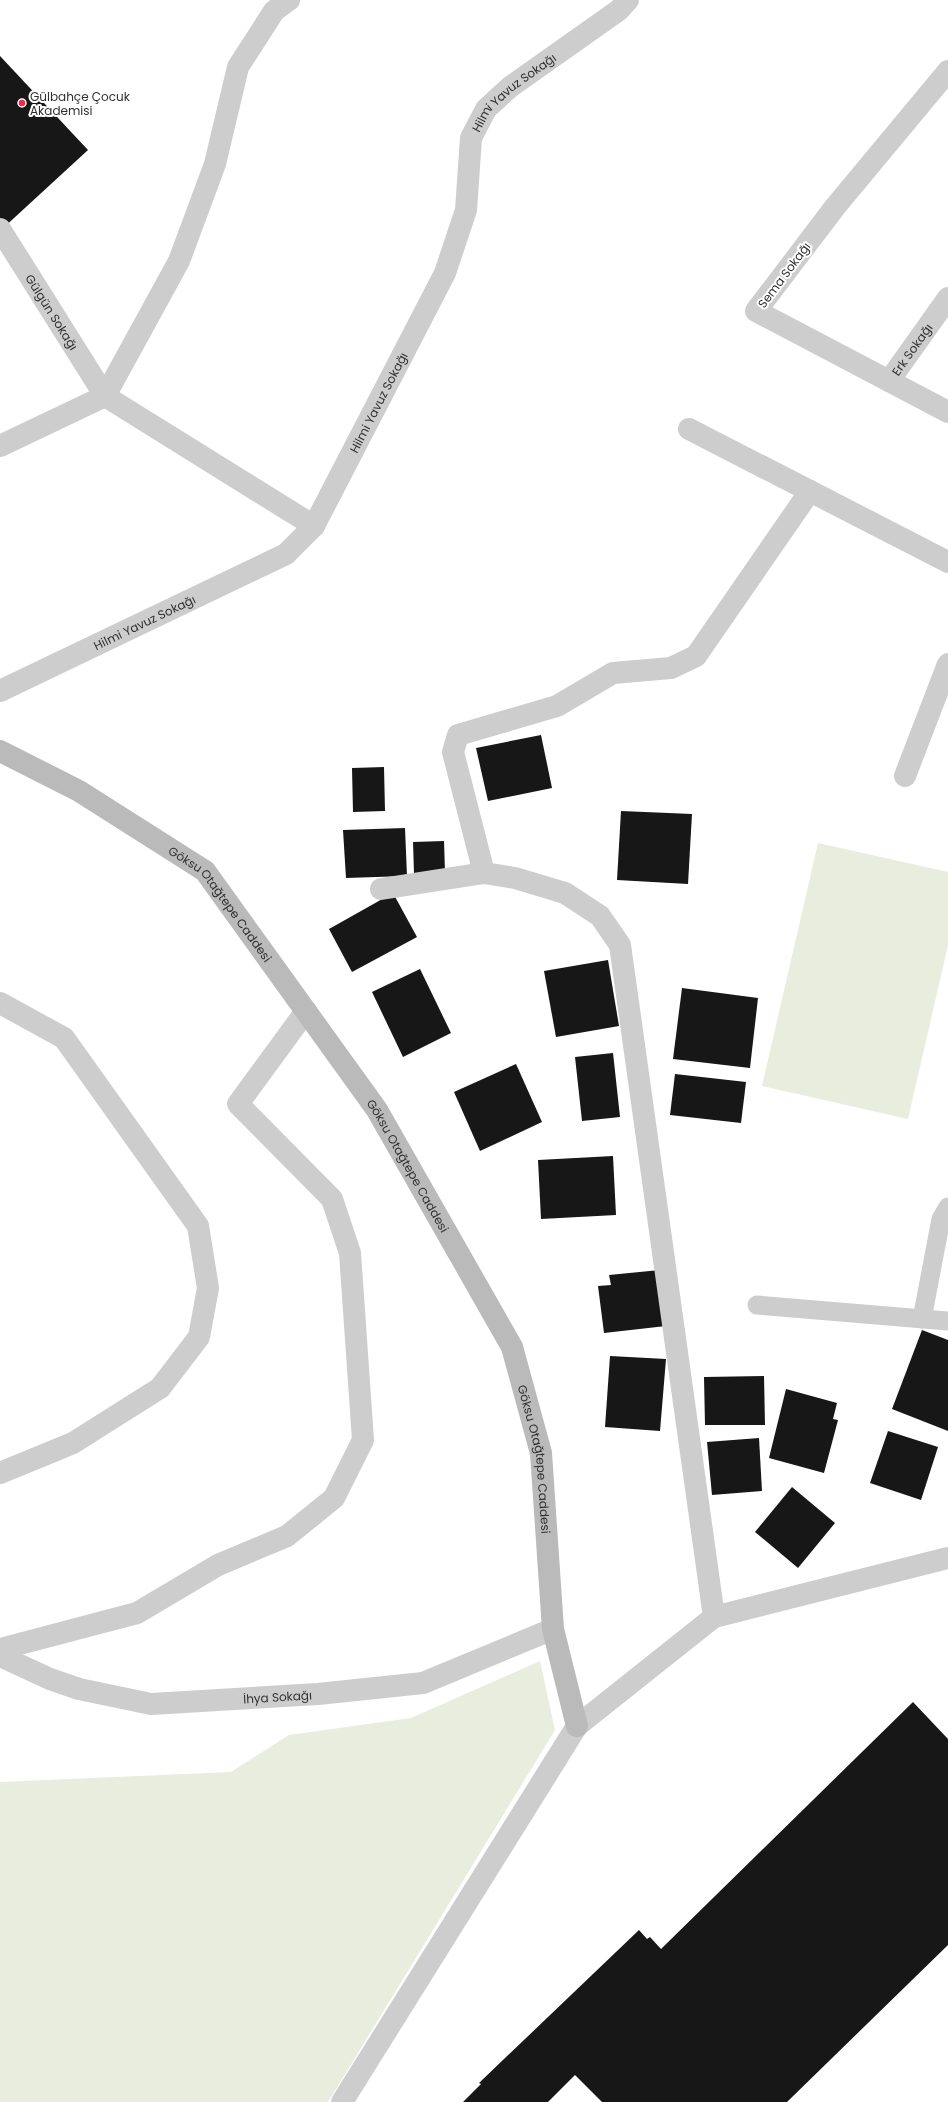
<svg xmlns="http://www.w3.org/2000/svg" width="948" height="2102" font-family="Poppins,sans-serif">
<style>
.green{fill:#e8eddd}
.building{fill:#171717}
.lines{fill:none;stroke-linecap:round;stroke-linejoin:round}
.lane{stroke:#cdcdcd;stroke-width:19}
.street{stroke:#cdcdcd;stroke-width:22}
.secondary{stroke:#bababa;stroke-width:22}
.poi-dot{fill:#ef2950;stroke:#fff;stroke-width:1.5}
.labels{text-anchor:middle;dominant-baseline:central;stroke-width:4;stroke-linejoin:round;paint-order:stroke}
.street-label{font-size:12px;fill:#303030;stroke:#fff}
.poi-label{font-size:12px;fill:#303030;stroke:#fff;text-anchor:start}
</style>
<rect width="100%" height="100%" fill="#fff"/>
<g class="green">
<path d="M818,843l130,29v73l-40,174 -146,-33z"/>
<path d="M540,1661l15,69 -227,372h-328v-320l231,-10 58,-37 122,-17z"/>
</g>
<g class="building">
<path d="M0,56l88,94 -87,80 -1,-1z"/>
<path d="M541,735l11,53 -64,13 -12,-53z"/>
<path d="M384,767l1,44 -32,1 -1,-44z"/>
<path d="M621,811l71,3 -4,70 -71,-4z"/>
<path d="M405,828l2,48 -61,2 -3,-48z"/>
<path d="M444,841l1,32 -31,1 -1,-32z"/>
<path d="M393,893l24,44 -65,35 -23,-43z"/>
<path d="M608,960l11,66 -63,11 -12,-66z"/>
<path d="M420,969l31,64 -48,24 -31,-65z"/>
<path d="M682,988l76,10 -8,70 -77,-9z"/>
<path d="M613,1053l7,64 -38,4 -7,-64z"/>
<path d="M516,1064l26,58 -62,29 -26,-59z"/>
<path d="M675,1074l71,8 -5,41 -71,-8z"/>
<path d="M613,1156l3,59 -75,4 -3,-59z"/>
<path d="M660,1270l6,56 -62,7 -6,-47 13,-1 -2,-10z"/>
<path d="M922,1330l26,10v91l-56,-22z"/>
<path d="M610,1356l56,3 -6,72 -55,-4z"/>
<path d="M764,1376l1,49h-60l-1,-48z"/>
<path d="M786,1389l51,14 -4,16 5,1 -14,53 -55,-15z"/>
<path d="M888,1431l50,16 -17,53 -51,-17z"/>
<path d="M759,1438l3,53 -50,4 -5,-53z"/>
<path d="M792,1487l43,36 -37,45 -43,-36z"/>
<path d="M913,1702l35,37v206l-161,157h-185l-27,-27 -27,27h-85l18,-18 -2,-1 160,-153 8,9 3,-2 11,12z"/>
</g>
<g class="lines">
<g class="lane">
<path d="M757,1305l191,16"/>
<path d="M922,1319l19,-100 7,-12"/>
</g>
<g class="street">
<path d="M948,71l-113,136 -79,104 192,101"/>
<path id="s1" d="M0,229l105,167 209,130"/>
<path id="s2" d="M889,381l59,-83"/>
<path d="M689,429l259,133"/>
<path d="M0,446l105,-50 74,-135 36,-97 23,-97 36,-56 15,-11"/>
<path id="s3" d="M0,691l286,-137 28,-28 131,-253 21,-63 5,-72 15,-29 24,-22 109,-77 9,-10"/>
<path d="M905,776l43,-112"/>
<path d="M484,873l-31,-121 5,-17 99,-29 56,-33 58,-5 25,-12 114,-165"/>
<path d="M381,889l103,-16 31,5 50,15 35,23 20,29 94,672"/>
<path d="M0,1003l64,35 134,188 10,62 -9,49 -39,51 -87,55 -73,30"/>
<path d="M0,1649l137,-36 81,-48 69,-29 47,-38 29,-58 -13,-187 -18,-54 -94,-95 68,-93"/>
<path id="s4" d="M0,1656l50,23 29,10 72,15 167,-10 105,-11 130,-54"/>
<path d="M342,2102l235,-376 137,-109 234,-59"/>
</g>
<path class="secondary" id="s5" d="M0,751l79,40 126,80 172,239 135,237 29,106 12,176 24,97"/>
</g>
<circle class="poi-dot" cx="22" cy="103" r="4"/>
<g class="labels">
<g class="street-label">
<text stroke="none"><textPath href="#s3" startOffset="844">Hilmi Yavuz Sokağı</textPath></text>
<text transform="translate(784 275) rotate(-53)">Sema Sokağı</text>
<text stroke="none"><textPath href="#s1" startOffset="98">Gülgün Sokağı</textPath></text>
<text stroke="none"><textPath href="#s2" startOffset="39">Erk Sokağı</textPath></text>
<text stroke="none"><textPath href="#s3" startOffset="496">Hilmi Yavuz Sokağı</textPath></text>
<text stroke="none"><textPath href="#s3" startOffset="160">Hilmi Yavuz Sokağı</textPath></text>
<text stroke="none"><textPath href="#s5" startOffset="272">Göksu Otağtepe Caddesi</textPath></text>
<text stroke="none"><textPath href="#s5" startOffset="596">Göksu Otağtepe Caddesi</textPath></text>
<text stroke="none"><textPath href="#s5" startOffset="920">Göksu Otağtepe Caddesi</textPath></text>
<text stroke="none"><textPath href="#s4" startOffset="286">İhya Sokağı</textPath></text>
</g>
<g class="poi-label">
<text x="30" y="96">Gülbahçe Çocuk<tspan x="30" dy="14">Akademisi</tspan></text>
</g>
</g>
</svg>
